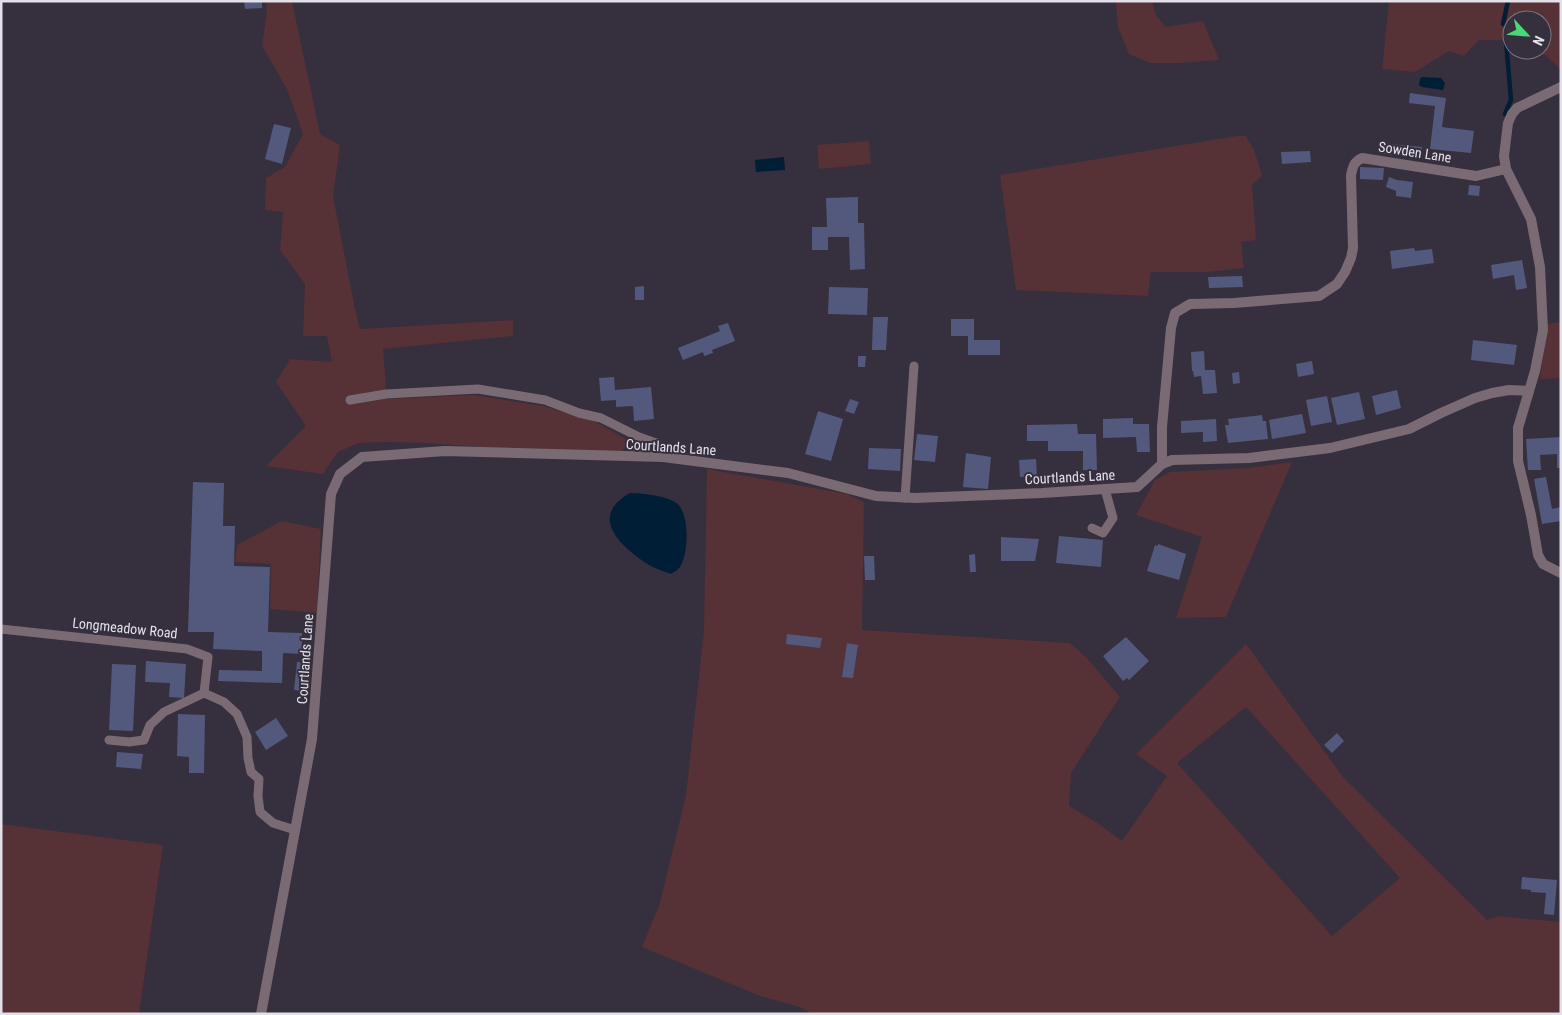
<svg xmlns="http://www.w3.org/2000/svg" width="1562" height="1015" font-family="'Roboto Condensed',sans-serif">
<style>
.green{fill:#563136;fill-rule:evenodd}
.water{fill:#001e36}
.lines{fill:none;stroke-linecap:round;stroke-linejoin:round}
.stream{stroke:#001e36;stroke-width:4.5}
.building{fill:#53597d}
.lane{stroke:#7a6a74;stroke-width:9}
.street{stroke:#7a6a74;stroke-width:10}
.labels{text-anchor:middle;dominant-baseline:central;stroke-width:4;stroke-linejoin:round;paint-order:stroke}
.street-label{font-size:14px;fill:#e4e0e9;stroke:#362f3d}
</style>
<rect width="100%" height="100%" fill="#362f3d"/>
<g class="green">
<path d="M266,1h26l28,133 20,11 -7,51 22,113 5,20 153,-9v16l-130,13 4,50 86,-4 70,11 51,15 39,22 -14,9 -52,1 -140,-10 -41,-1 -27,1 -21,9 -15,22 -57,-8 40,-40 -30,-44 14,-23 42,3 -5,-26h-24l2,-52 -25,-34 3,-38 -18,-2 1,-32 19,-11 18,-33 -16,-45 -25,-43 5,-36z"/>
<path d="M1116,1h36l4,15 10,11 37,-6 16,39 -39,3h-30l-21,-9 -11,-27z"/>
<path d="M1389,1h172v69l-15,-15 -35,-1 -2,-14h-30l-15,16 -15,-5 -34,21 -33,-3zM1512,20h30v30h-30z"/>
<path d="M1237,136h9l8,14 8,25 -10,10 4,55 -15,2 3,26 -36,4h-57l-3,24 -132,-6 -16,-115z"/>
<path d="M869,141l2,23 -52,5 -2,-24z"/>
<path d="M1561,322v56l-21,1 7,-55z"/>
<path d="M1292,462l-66,155 -50,1 26,-81 -66,-22 19,-35 15,-8 78,-4z"/>
<path d="M707,469l140,25 17,8 -2,128 208,13 16,14 34,40 -49,76 -2,33 27,16 26,19 45,-65 -31,-22 110,-110 97,133 144,143 11,-4 63,6v92h-749l-12,-7 -40,-11 -118,-49 18,-44 26,-108 18,-165zM1246,707l154,171 -68,58 -155,-173z"/>
<path d="M282,521l39,8 -4,84 -47,-4 1,-45 -36,-2 2,-17z"/>
<path d="M1,824l162,21 -24,169h-138z"/>
</g>
<g class="water">
<path d="M1422,77l19,1 4,5 -2,7 -21,-3 -3,-2 1,-6z"/>
<path d="M784,157l1,13 -29,2 -1,-12z"/>
<path d="M630,493c11,0 36,3 45,9 15,8 14,52 5,65 -2,3 -6,5 -9,7 -7,-3 -15,-5 -22,-9 -27,-17 -62,-48 -19,-72z"/>
</g>
<g class="lines">
<g class="stream">
<path d="M1503,24l5,-23"/>
<path d="M1505,114l6,-14 -5,-59"/>
</g>
</g>
<g class="building">
<path d="M244,1h18v7l-17,1z"/>
<path d="M1410,93l36,5 -4,29 32,4 -3,22 -41,-4 5,-43 -26,-3z"/>
<path d="M274,124l17,4 -9,36 -17,-5z"/>
<path d="M1380,143l42,4 -1,11 -42,-5z"/>
<path d="M1310,151l1,11 -29,2 -1,-12z"/>
<path d="M1360,167l24,1 -1,12 -23,-1z"/>
<path d="M1389,177l8,3 16,2 -2,16 -15,-2v-5l-10,-4z"/>
<path d="M1469,185l11,1 -1,10 -11,-1z"/>
<path d="M858,197v26h6l1,46 -15,1 -1,-33h-21v13h-16v-23h15l-1,-29z"/>
<path d="M1414,248l1,3 17,-2 2,14 -42,6 -2,-18z"/>
<path d="M1522,260l5,28 -11,2 -2,-15 -21,4 -2,-14z"/>
<path d="M1242,276l1,11 -34,1 -1,-11z"/>
<path d="M644,286v14h-9v-13z"/>
<path d="M829,287l39,1 -1,27 -39,-1z"/>
<path d="M873,317h15l-2,33h-14z"/>
<path d="M951,319h23v21h26v15h-32v-19h-17z"/>
<path d="M728,323l7,18 -23,9 1,3 -9,3 -1,-4 -20,8 -5,-12 42,-17 -2,-5z"/>
<path d="M1473,340l44,5 -3,20 -43,-5z"/>
<path d="M1204,351l1,19h10l2,23 -14,1 -2,-18 -7,1 -1,-6h-1l-1,-19z"/>
<path d="M858,356h8l-1,11h-7z"/>
<path d="M1312,361l2,13 -16,3 -2,-13z"/>
<path d="M1239,372l1,11 -7,1 -1,-11z"/>
<path d="M614,377l1,13 36,-3 3,32 -20,2 -1,-15 -17,1v-7l-15,1 -2,-23z"/>
<path d="M1397,390l4,18 -25,7 -4,-19z"/>
<path d="M1359,392l6,27 -28,6 -6,-27z"/>
<path d="M1327,396l5,26 -21,4 -5,-26z"/>
<path d="M850,399l9,3 -5,12 -9,-3z"/>
<path d="M818,411l25,8 -12,42 -26,-7z"/>
<path d="M1302,414l4,19 -34,6 -3,-19z"/>
<path d="M1262,415l1,6h3l2,18 -40,4 -3,-18h4l-1,-6z"/>
<path d="M1133,418v6h16l1,28h-13l-1,-15 -33,1v-19z"/>
<path d="M1216,419l1,22 -14,1v-10l-22,1v-12z"/>
<path d="M1077,424l1,10h18l1,36h-14v-19h-35v-10h-21v-16z"/>
<path d="M917,434l21,2 -3,26 -21,-2z"/>
<path d="M1561,437v31h-4v-14l-17,1 1,15h-13l-2,-31z"/>
<path d="M869,448l32,1 -1,22 -32,-2z"/>
<path d="M966,453l25,4 -3,32 -25,-2z"/>
<path d="M1036,459l1,18h-17l-1,-17z"/>
<path d="M1546,477l6,32 9,-2v14l-19,3 -8,-45z"/>
<path d="M193,482l31,1 -1,43h12l-1,40 36,1 -2,65 34,1v21l-19,-1 -1,30 -64,-2 1,-11 43,1v-20l-49,-2 1,-17h-26z"/>
<path d="M1059,536l44,4 -2,27 -45,-4z"/>
<path d="M1001,537l38,2 -4,22h-34z"/>
<path d="M1158,544l28,10 -7,26 -32,-9 8,-26 3,1z"/>
<path d="M975,554l1,18h-6l-1,-17z"/>
<path d="M864,556h10l1,24h-10z"/>
<path d="M787,634l35,4 -2,10 -34,-4z"/>
<path d="M1126,637l23,24 -20,19 -2,-2 -4,3 -20,-25z"/>
<path d="M847,643l11,2 -5,33 -11,-1z"/>
<path d="M146,661l40,3 -2,34 -15,-1 1,-14 -25,-1z"/>
<path d="M297,662l14,2 -3,28 -14,-2z"/>
<path d="M112,664l24,1 -3,66 -24,-1z"/>
<path d="M178,714l27,1 -1,58h-15v-16l-12,-1z"/>
<path d="M276,718l12,18 -22,14 -11,-18z"/>
<path d="M1337,733l7,8 -12,12 -8,-8z"/>
<path d="M117,752l26,2 -2,15 -25,-2z"/>
<path d="M1522,877l35,3 -3,35 -10,-1 2,-21 -15,-1v-2l-10,-1z"/>
</g>
<g class="lines">
<g class="lane">
<path d="M350,400l36,-6 92,-5 67,11 34,13 22,5 38,19 17,6"/>
<path d="M905,498l9,-132"/>
<path d="M1092,528l11,5 10,-15 -8,-29"/>
<path d="M1,629l186,20 21,8 -4,36"/>
<path d="M109,740l20,2 15,-2 6,-15 14,-13 40,-19 20,9 13,12 10,23 1,21 3,14 8,7 -1,17 2,16 13,11 22,7"/>
</g>
<g class="street">
<path d="M1561,87l-44,21 -5,6 -4,9 -4,33 2,13 25,50 9,48 3,63 -8,41 -17,57v33l13,54 7,40 5,9 18,9"/>
<path d="M656,443l7,14"/>
<path d="M1162,464v-37l9,-99 4,-15 15,-9 44,-1 85,-7 18,-12 8,-12 6,-14 2,-10 -2,-73c2,-9 3,-13 11,-17l114,18 30,-7"/>
<path d="M261,1014l51,-275 19,-245 9,-20 22,-17 83,-6 218,6 125,16 88,23 39,2 127,-5 95,-6 25,-23 10,-4 77,-2 81,-10 79,-19 32,-16 34,-15 17,-5 17,-3 20,1"/>
</g>
</g>
<g class="labels">
<g class="street-label">
<text transform="translate(1415 152) rotate(9)">Sowden Lane</text>
<text transform="translate(671 447) rotate(4)">Courtlands Lane</text>
<text transform="translate(1070 477) rotate(-3)">Courtlands Lane</text>
<text transform="translate(125 628) rotate(6)">Longmeadow Road</text>
<text transform="translate(305 659) rotate(-86)">Courtlands Lane</text>
</g>
</g>
<rect width="1562" height="1015" fill="none" stroke="#e4e0e9" stroke-width="5"/>
<g transform="translate(1527 35) rotate(116)"><circle r="24" fill="#362f3d" stroke="#7c7682"/>
<path d="M0-4L9 19L0 12L-9 19Z" fill="#49d778"/>
<text y="-8" font-size="14" font-weight="bold" text-anchor="middle" fill="#e4e0e9">N</text>
</g>
</svg>
